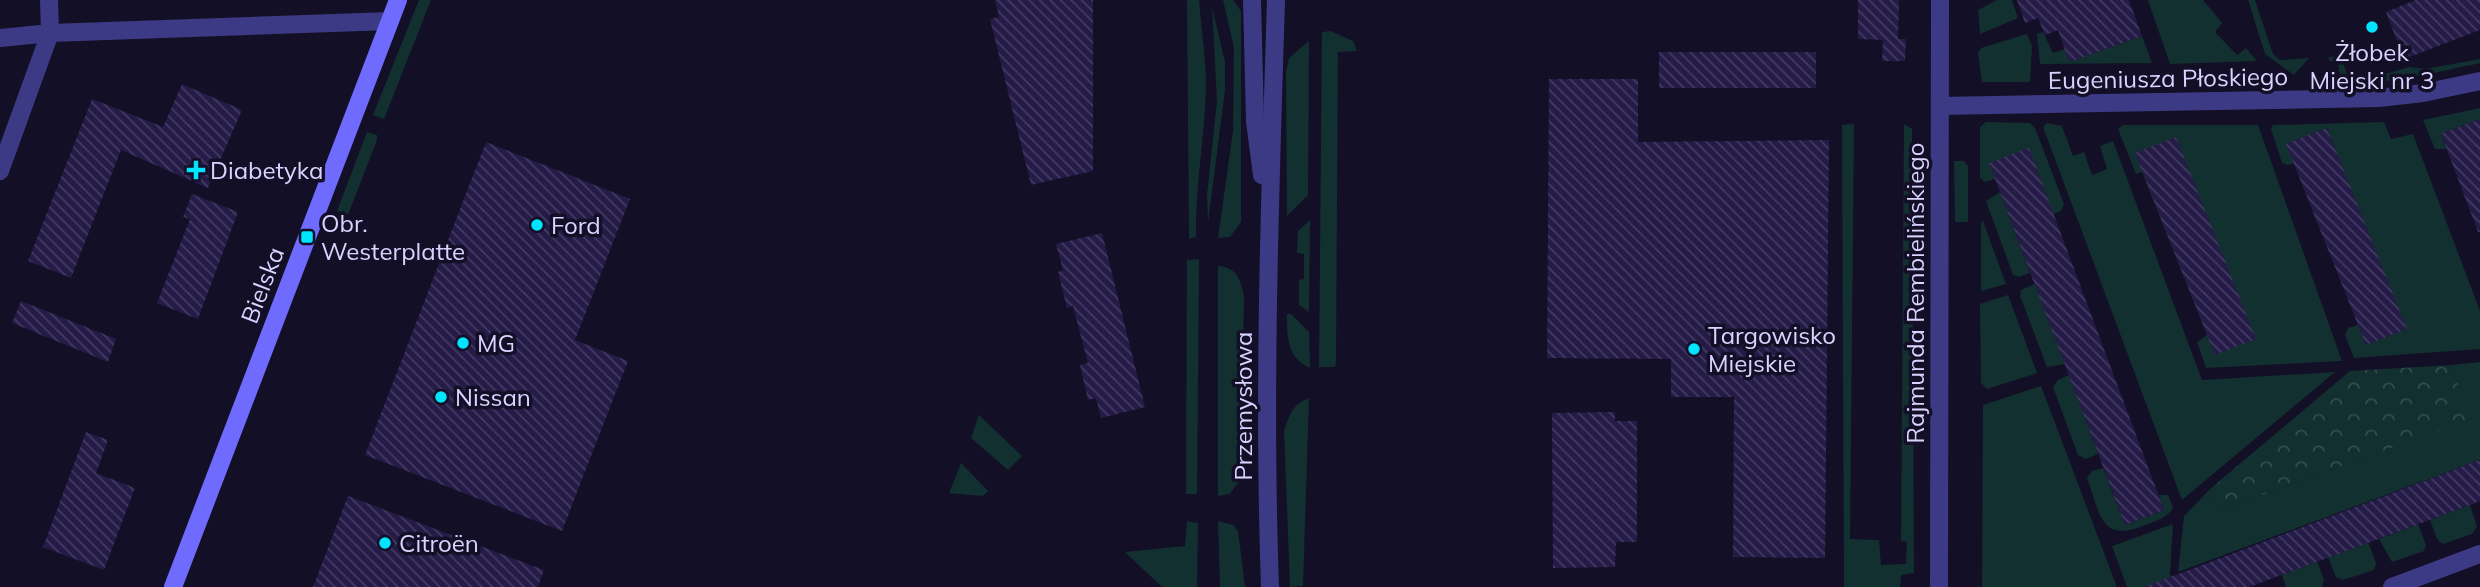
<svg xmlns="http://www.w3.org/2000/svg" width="2480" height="587" font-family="Mulish,sans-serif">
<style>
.green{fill:#12302f}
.forest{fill:url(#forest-crowns)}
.building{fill:url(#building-back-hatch)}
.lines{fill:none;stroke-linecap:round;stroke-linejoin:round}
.street{stroke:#3d3a85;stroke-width:18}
.secondary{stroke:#6f6bff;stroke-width:18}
.poi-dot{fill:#00e5ff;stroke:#130f26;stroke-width:2.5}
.labels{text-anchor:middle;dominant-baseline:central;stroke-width:7;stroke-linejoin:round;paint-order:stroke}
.poi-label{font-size:24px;fill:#d9d4ff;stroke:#130f26;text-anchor:start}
.street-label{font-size:24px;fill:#d9d4ff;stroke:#130f26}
</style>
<defs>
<pattern id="forest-crowns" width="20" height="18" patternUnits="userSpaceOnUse" patternTransform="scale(1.75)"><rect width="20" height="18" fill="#12302f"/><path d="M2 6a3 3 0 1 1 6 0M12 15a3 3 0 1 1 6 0" fill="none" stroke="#344d4e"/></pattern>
<pattern id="building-back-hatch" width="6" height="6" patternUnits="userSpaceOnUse" patternTransform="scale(1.75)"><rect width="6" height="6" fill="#241b47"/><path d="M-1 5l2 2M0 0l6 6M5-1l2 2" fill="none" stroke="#433b63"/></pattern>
</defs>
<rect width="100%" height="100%" fill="#130f26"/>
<g class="green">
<path d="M419,0h12l-47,119 -11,-4z"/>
<path d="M1187,0h12c2,28 7,58 7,86 -1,51 -11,100 -10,151l-7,2z"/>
<path d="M1223,0h10l8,11v211l-11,15 -12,1 15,-107 1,-83z"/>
<path d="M1997,0h15l6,18 -38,16 -2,-24z"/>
<path d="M2148,0h55l19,23 -7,9 22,23 9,-7 11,13 -87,3z"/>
<path d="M2248,0h7l18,54 7,6 29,-2 -15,17 -29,-21z"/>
<path d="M1212,7l13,55v28l-17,132 -1,-27 10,-94z"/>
<path d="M1331,31l22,10 4,10 -19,1 -2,310 -1,5h-16l3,-335z"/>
<path d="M2043,32l10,21 12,-4 5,12 72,-25 10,27 -112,1 -3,-30z"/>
<path d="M2027,34l5,12 -2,36h-48l-4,-29 3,-5z"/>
<path d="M1309,41l-1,154 -21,21 -1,-144 3,-14z"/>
<path d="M2341,56l6,19 42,-2 20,-6 16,2 55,-10v4c-34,7 -109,27 -140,16l-2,-17 -8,-1 -2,-4z"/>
<path d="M2480,108v11l-39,15 5,15h-11l-12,-29z"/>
<path d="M1986,122l44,1 5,5 29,76 -3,7 -8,3 -58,-35 -10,3 -5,-4v-51z"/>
<path d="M2384,122l7,17 22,-5 67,177v38l-126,9 -9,-23 3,-7 10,-3 8,20 40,-16 -79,-201 -40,16 7,19 -6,2 -6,-2 -11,-34 2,-4z"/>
<path d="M2047,123l15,3 11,30 11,-4 8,23 15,-6 -7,-23 13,-5 89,239 133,-8 -153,128 -139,-373z"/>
<path d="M1854,124l-4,415 29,1 2,25 25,-1 1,-22 -6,-1 3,-417 8,5 2,444 -13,2 -1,12h-56l-2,-462z"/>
<path d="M2123,125h135l84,236 -136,7 -9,-26 10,-7 -65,-163 -6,2 -18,-45z"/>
<path d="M367,132l10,3v5l-29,75 -11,-4z"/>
<path d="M1954,161h10l4,5v56h-13z"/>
<path d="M2000,192l30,81 -11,4 -6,-2 -27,-74z"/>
<path d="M1310,220l-1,92 -10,-7v-25l5,-1v-25l-7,-1 1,-22z"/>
<path d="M1983,221l23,63 -25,7v-68z"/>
<path d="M1199,259l-2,235h-11l1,-234z"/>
<path d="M1218,266c19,1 23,14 26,31l-3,181 -11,16 -12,2z"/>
<path d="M2035,284l30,80 -18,3 -27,-71 1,-6z"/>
<path d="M2008,295l29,78 -50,16 -6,-6 -1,-79z"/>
<path d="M1287,314h4l18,18 1,36c-23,-10 -23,-31 -23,-54z"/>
<path d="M2480,362v98l-302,112 6,-56 26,-27 8,22 252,-92 -19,-54z"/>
<path d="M2069,375l29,79 -12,5 -8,-4 -25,-68 5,-7z"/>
<path d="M2041,386l76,201h-135l1,-182z"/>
<path d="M1309,398l-6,188 -13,1 -6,-156c5,-16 9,-27 25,-33z"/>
<path d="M979,415l43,41 -14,14 -37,-32z"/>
<path d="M961,463l27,28 -5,5 -34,-3z"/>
<path d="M2103,468l22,57 39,-15 -5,-15h9l5,13c-6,10 -17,13 -28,17 -45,19 -45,-12 -58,-47l5,-7z"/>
<path d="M2470,505l7,22 -5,7 -29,10 -6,-5 -7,-19z"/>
<path d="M1187,521l11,2 -1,64h-35l-37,-35 60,-6z"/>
<path d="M1218,521l15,4 5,6 7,56h-25z"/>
<path d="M2173,524l-3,50 5,13h-48l-15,-41z"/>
<path d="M2418,524l8,21 -2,6 -32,11 -13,-23z"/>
<path d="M2368,542l8,21 -2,7 -31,10 -7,-3 -8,-20z"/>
<path d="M2317,561l7,19 -2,7h-36l-4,-12z"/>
</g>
<path class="forest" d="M2451,365l20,54 -253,92 -8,-22 140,-118z"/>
<g class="building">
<path d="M995,0h98v171l-62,14 -41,-166 9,-2z"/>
<path d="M1858,0h41l-1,39h8l-1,22h-23l1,-21h4l-29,-1z"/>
<path d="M2017,0h112l13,36 -73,26 -11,-32 -13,5 -7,-17 -13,5z"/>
<path d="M2416,0h64v30l-76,29 -18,-47z"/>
<rect x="1659" y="52" width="157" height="36"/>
<path d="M1549,79h89v63l191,-2 -4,418 -92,-1 1,-160h-63v-38l-124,-1z"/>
<path d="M182,84l60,26 -34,78 -87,-38 -50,128 -43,-17 64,-162 71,28z"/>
<path d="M2480,119v113h-2l-37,-98z"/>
<path d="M2327,128l80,201 -41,16 -80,-201z"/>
<path d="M2176,137l80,202 -41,16 -80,-202z"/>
<path d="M486,142l144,57 -55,141 53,21 -66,170 -197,-76z"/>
<path d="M2029,148l135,362 -39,15 -136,-362z"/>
<path d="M192,194l46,18 -40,107 -41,-16 33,-84 -7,-2z"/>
<path d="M1102,233l43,174 -44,11 -5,-20 -8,2 -8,-35 8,-2 -15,-57 -6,2 -9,-36 5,-2 -7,-26z"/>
<path d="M21,301l95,38 -8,23 -96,-39z"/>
<path d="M1615,412v9h22v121h-21l-1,25 -62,1 -1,-155z"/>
<path d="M86,432l22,8 -12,33 39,15 -31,82 -61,-23z"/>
<path d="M2480,460v41l-10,4 -221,82h-105z"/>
<path d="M348,496l196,74 -6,17h-225z"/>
</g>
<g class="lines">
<g class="street">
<path d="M1252,0l3,121 7,54"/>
<path d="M0,38l50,-5 -1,-33"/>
<path d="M1940,106l439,-8 44,-5 57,-12"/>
<path d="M0,171l50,-138 340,-12"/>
<path d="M1270,587c-7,-196 0,-391 6,-587"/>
<path d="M1939,587l1,-587"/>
<path d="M2392,587l88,-33"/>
</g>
<path class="secondary" d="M173,587l225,-587"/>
</g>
<g class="poi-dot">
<circle cx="2372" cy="27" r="7"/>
<path d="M192.5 159.5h7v7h7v7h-7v7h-7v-7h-7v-7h7z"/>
<circle cx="537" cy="225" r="7"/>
<rect x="300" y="230" width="14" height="14" rx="3.5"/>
<circle cx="463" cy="343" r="7"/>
<circle cx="1694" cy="349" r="7"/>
<circle cx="441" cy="397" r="7"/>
<circle cx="385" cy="543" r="7"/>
</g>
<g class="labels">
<g class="poi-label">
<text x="2372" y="52" text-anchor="middle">Żłobek<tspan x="2372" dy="28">Miejski nr 3</tspan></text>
<text x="210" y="170">Diabetyka</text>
<text x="321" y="223">Obr.<tspan x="321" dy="28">Westerplatte</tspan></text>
<text x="551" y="225">Ford</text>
<text x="1708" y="335">Targowisko<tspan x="1708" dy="28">Miejskie</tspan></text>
<text x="477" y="343">MG</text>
<text x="455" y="397">Nissan</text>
<text x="399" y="543">Citroën</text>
</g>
<g class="street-label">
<text transform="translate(2168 78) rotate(-1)">Eugeniusza Płoskiego</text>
<text transform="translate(262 285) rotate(-69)">Bielska</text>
<text transform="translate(1915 293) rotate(-90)">Rajmunda Rembielińskiego</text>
<text transform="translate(1243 406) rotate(-90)">Przemysłowa</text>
</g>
</g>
</svg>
